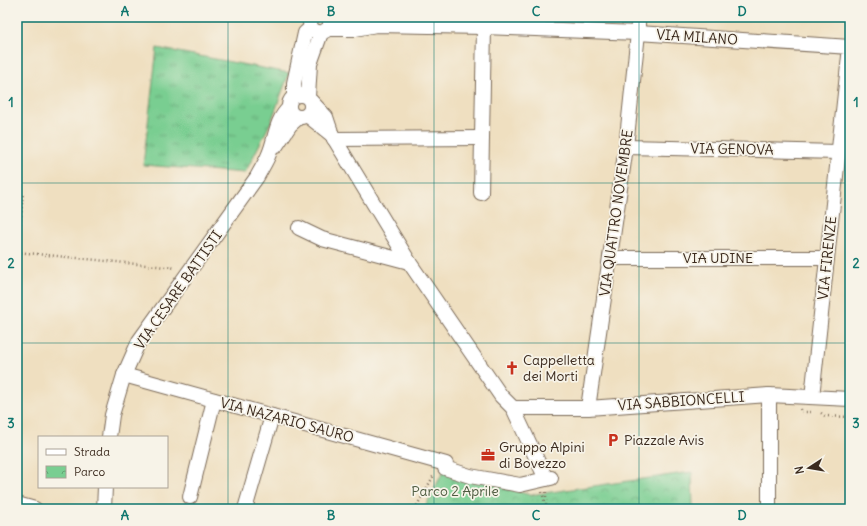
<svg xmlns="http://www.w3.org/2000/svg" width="867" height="526" font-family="Delius,sans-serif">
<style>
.grass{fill:url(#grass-tufts);stroke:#5a7c58}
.park{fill:url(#park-crowns);stroke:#5a7c58}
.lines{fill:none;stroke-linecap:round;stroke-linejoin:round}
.minor-casing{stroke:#7a6957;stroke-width:16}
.path{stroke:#7a6957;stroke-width:2.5;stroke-dasharray:1 3;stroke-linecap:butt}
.minor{stroke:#fff;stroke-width:14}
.grid{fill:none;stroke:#0f766e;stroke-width:1;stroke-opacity:0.55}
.labels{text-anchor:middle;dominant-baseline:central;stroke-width:3.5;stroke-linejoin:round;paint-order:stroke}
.street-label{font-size:14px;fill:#3b2a1e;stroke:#f7f3e8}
.poi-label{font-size:14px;fill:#3b2a1e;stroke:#f7f3e8;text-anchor:start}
.park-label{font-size:14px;fill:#4e5b40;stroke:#f7f3e8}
.neatline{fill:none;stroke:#0f766e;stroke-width:1.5}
.grid-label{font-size:13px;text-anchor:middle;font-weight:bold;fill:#0f766e}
</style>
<defs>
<pattern id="grass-tufts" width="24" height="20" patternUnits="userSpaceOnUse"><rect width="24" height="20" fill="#79ce91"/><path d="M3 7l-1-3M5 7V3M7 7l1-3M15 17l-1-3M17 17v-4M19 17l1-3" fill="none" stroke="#64a776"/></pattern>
<pattern id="park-crowns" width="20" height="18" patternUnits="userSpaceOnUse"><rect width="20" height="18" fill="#79ce91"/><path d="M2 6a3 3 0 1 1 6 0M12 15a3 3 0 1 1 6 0" fill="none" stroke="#64a776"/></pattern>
</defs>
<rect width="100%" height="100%" fill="#f7f3e8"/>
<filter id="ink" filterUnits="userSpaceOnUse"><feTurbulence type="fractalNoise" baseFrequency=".025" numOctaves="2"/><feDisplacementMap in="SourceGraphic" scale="8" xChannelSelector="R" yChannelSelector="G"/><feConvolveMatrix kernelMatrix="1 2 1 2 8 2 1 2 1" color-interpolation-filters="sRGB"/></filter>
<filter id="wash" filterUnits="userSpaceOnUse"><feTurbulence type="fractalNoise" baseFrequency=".012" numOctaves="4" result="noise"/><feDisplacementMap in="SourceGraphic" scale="16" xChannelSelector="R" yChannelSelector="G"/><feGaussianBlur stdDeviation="0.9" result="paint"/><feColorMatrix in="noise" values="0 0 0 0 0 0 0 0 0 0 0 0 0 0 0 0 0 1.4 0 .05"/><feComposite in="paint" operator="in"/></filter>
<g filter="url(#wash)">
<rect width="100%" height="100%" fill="#efdfc0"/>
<path class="grass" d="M157,48l132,25 -18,49 -26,51 -102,-8z"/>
<path class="park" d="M444,470l86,25 162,-23 1,37h-269z"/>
</g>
<g filter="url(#ink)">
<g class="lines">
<g class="minor-casing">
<g id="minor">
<path d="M309,17l2,11c6,6 14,6 19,-2v-9"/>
<path d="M333,17l35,6"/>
<path d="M328,29h27l21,-4 108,2 154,6 212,14 -38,350"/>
<circle cx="300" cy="106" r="11"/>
<path d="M294,96v-13l11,-50 6,-5"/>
<path d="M308,97l2,-33 11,-31"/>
<path d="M311,101l15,16 6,18"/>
<path d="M307,115l25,20 77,127 92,134 12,12 33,71 5,-1"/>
<path d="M334,139l148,-1"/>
<path d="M276,146l14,-21 9,-8"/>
<path d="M626,147l212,5"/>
<path d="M481,193l3,-166"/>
<path d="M299,228l23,11 87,23"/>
<path d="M610,258h217"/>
<path d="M124,375l322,89 -1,4 25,8 50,9 26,-6"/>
<path d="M769,395v114"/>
<path d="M513,408h75l181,-13 81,4"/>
<path d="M588,408l38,-261 12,-114v-16"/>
<path d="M109,437l3,-22 12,-40 15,-34 118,-164c4,-8 9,-15 12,-23 7,-16 6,-33 20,-46"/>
<path d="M190,497l24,-97"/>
<path d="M17,504l18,5"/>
<path d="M104,509l1,-22"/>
<path d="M245,509l27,-93"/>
</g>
</g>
<g class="path">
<path d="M17,252l159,16"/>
<path d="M18,252l5,-59"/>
<path d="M800,409l1,3h11"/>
<path d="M821,413l4,3 25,1"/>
<path d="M542,492l3,11"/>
<path d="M546,492v17"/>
<path d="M415,509l19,-34"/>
</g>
<use href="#minor" class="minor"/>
</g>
</g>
<path class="grid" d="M228,17v492M434,17v492M639,17v492M17,183h833M17,343h833"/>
<defs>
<g id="church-bare" transform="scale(1.08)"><path d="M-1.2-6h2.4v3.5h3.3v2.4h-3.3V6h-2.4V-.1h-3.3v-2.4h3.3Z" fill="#c8321e" stroke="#f7f3e8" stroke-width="2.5" paint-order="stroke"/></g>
<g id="parking-bare" transform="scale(1.08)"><path d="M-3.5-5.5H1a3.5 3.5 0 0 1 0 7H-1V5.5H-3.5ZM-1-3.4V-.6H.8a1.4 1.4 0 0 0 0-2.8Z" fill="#c8321e" stroke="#f7f3e8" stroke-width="2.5" paint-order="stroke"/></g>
<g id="office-bare" transform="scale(1.08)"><path d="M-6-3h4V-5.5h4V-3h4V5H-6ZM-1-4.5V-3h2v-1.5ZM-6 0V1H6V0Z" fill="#c8321e" stroke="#f7f3e8" stroke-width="2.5" paint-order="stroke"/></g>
</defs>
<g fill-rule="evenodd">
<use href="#church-bare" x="512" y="368"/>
<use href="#parking-bare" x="613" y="440"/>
<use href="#office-bare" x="488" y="455"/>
</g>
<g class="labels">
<g class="street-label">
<text transform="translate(697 37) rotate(4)">VIA MILANO</text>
<text transform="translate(732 149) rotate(1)">VIA GENOVA</text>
<text transform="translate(616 213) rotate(-82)">VIA QUATTRO NOVEMBRE</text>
<text x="718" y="258">VIA UDINE</text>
<text transform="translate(827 258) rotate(-84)">VIA FIRENZE</text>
<text transform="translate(178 290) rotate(-55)">VIA CESARE BATTISTI</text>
<text transform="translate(681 401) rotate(-4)">VIA SABBIONCELLI</text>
<text transform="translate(287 420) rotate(15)">VIA NAZARIO SAURO</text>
</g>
<g class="poi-label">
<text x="523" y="360">Cappelletta<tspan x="523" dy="16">dei Morti</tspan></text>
<text x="624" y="440">Piazzale Avis</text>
<text x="499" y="447">Gruppo Alpini<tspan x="499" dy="16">di Bovezzo</tspan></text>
</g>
<g class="park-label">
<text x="455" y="491">Parco 2 Aprile</text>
</g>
</g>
<rect width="867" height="526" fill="none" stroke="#f7f3e8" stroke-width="44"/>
<rect x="38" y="436" width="130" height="52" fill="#f7f3e8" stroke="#aca397"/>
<rect x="46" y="449" width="20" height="6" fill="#ffffff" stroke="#aca397"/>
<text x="74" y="456" font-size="12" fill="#3b2a1e">Strada</text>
<rect x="46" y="466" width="20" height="12" fill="url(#park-crowns)" stroke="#aca397"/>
<text x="74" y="476" font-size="12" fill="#3b2a1e">Parco</text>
<g transform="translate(809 468) rotate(258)" stroke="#f7f3e8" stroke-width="3" paint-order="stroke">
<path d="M0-3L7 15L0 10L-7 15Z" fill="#3b2a1e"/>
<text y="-6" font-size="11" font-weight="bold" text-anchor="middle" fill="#3b2a1e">N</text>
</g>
<rect x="22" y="22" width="823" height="482" class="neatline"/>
<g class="grid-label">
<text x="125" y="16">A</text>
<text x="331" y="16">B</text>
<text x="536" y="16">C</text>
<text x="742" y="16">D</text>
<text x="11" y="107">1</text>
<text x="856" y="107">1</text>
<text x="11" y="268">2</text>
<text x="856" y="268">2</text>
<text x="11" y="428">3</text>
<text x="856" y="428">3</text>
<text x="125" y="520">A</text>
<text x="331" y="520">B</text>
<text x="536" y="520">C</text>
<text x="742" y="520">D</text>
</g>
</svg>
